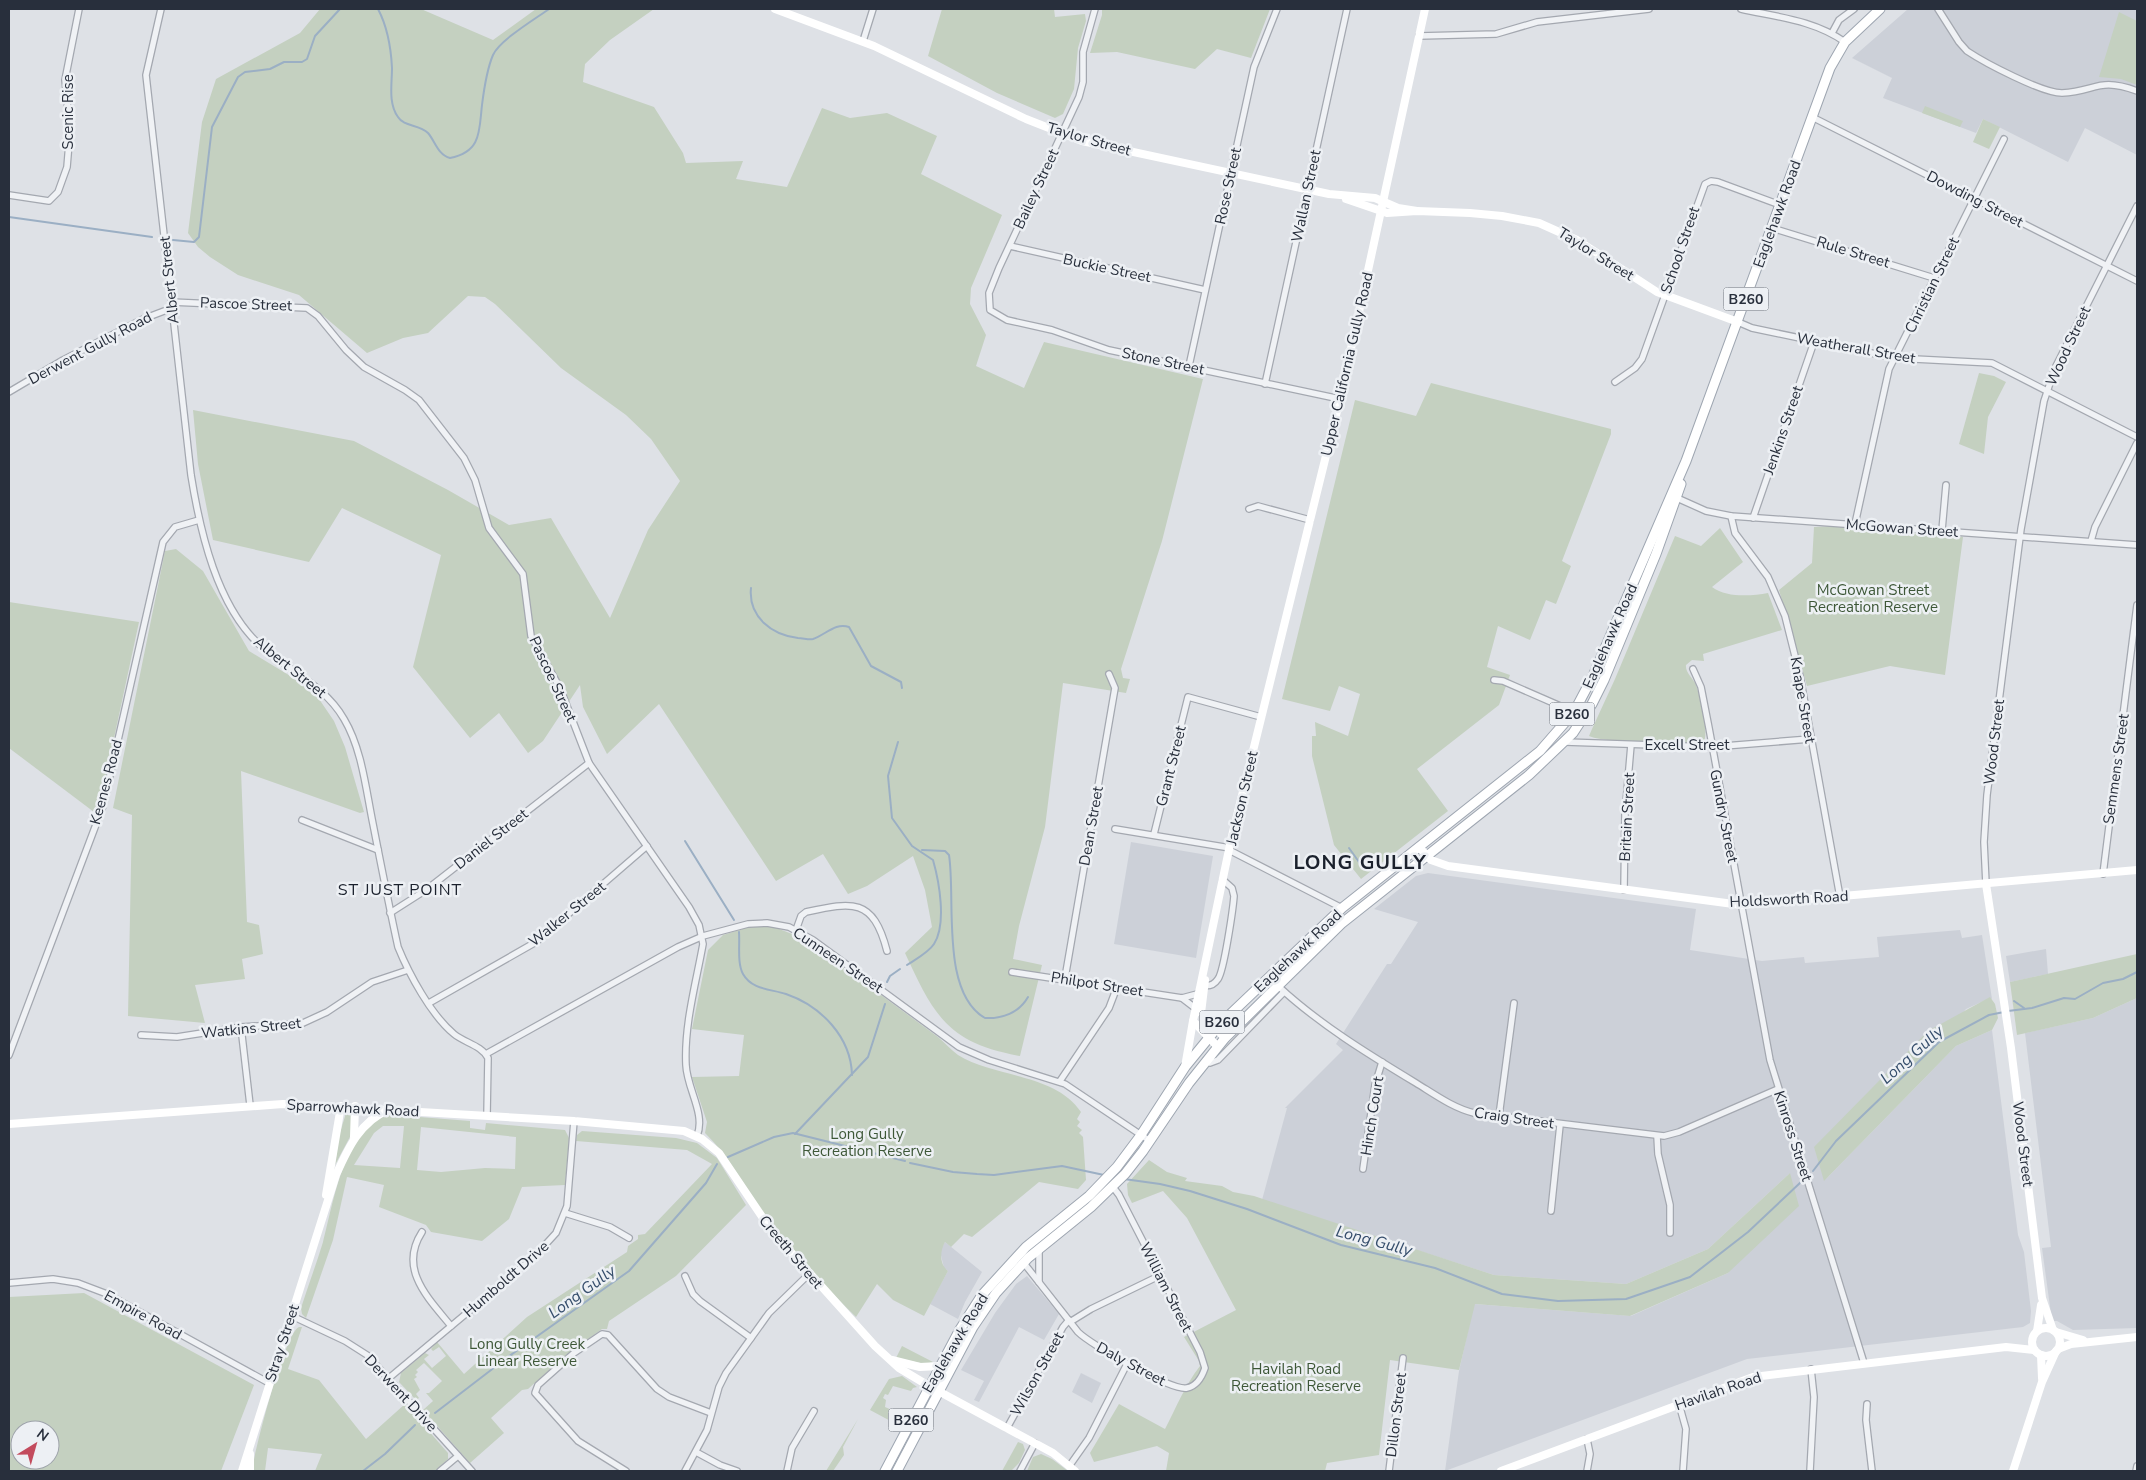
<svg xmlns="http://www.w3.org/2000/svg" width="2146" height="1480" font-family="'Nunito Sans',sans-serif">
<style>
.built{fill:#ccd0d8}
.green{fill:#c4d0c0;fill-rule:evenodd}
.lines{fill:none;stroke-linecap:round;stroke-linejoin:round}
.stream{stroke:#9bafc4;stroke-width:2}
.street-casing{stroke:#a4a8b0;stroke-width:8}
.primary-casing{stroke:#9ea6b1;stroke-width:11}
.street{stroke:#f0f2f5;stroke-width:5.5}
.secondary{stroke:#fff;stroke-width:8}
.primary{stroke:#fff;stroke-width:9}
.labels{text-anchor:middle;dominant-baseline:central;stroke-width:5;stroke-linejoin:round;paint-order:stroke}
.shield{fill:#edf0f4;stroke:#636973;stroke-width:1}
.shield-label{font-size:14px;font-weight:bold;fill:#282f3c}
.street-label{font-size:15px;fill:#282f3c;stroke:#edf0f4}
.park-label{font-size:15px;fill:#3d5737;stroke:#edf0f4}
.neighbourhood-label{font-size:16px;letter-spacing:1px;fill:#1b212d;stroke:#edf0f4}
.water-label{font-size:16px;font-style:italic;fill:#364e6c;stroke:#edf0f4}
.district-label{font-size:20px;font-weight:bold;letter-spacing:1px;fill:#1b212d;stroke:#edf0f4}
</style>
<rect width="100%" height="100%" fill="#dee1e6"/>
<g class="built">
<path d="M1908,9h229v146l-52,-27 -17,34 -85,-43 -7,14 -93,-35 9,-20 -40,-20z"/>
<path d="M1131,842l82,14 -17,102 -82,-14z"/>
<path d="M1428,873l268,36 -6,41 72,11 42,-4 1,6 74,-6 -2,-20 83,-7 2,8 20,-3 10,64 -2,-1 -24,11 -141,171 131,-134 36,-16 26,205 6,17 7,59 -1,12 -7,4 -276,32 -302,112 14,-100 15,-67 157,12 97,-43 62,-100 -82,76 -82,35 -132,-9 -232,-75 25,-92h-2l58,-58 -7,-6 51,-80h4l27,-42 -44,-13 42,-33z"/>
<path d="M2046,949l2,25 -38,8 -4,-26z"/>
<path d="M2137,998v330l-64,2 -16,-9h-4l-2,-7 -9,-66 9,-1 -26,-214 68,-15z"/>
<path d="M945,1242l37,30 -17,30 -7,17 -28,-15 18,-33 -4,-3 -4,-17z"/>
<path d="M1027,1276l32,38 -15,26 -25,-13 -40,75 -5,-2 10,-19 -23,-11 34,-57 21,-29z"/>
<path d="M1081,1373l20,10 -9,20 -20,-11z"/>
</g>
<g class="green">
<path d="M320,9h101l72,31 43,-31h118l-44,31 -25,24 -2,18 71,25 29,46 3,10 57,-2 -7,18 51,8 35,-79 28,10 37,-5 50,23 -16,38 81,41 -31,73 -1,16 16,31 -10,31 48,22 20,-46 159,37 -41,162 -41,128 2,9 7,1 -4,14 -63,-10 -18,144 -26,99 -6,33 29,6 -22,91c-72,-13 -86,-40 -115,-103l27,-26 -7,-37 -12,-34 -46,30 -19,8 -25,-40 -47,27 -117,-177 -52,50 -24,-47 -3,-22 -37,56 -15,12 -29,-40 -29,25 -57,-71 28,-112 -99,-47 -33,54 -96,-22 -15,-76 -5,-54 161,31 94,49 61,35 42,-7 59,100 38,-88 32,-49 -29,-42 -25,-24 -65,-47 -66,-64 -10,-7 -17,-1 -40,37 -25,5 -36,15 -68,-58 -61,-20 -28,-18 -12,-10 -10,-14 14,-111 14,-43 84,-46z"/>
<path d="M942,9h112l1,8 30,-3 1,7 -8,27 -4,41 -11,25 -8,4 -58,-25 -69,-37z"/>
<path d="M1102,9h168l-19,49 -34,-9 -22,20 -78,-17 -27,1 12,-38z"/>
<path d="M2119,12l18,9v64l-16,-6 -22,-2z"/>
<path d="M1925,106l38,15 -3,6 -38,-14z"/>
<path d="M1983,119l17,8 -11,22 -16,-7z"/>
<path d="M1979,373l15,3 12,6 -18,35 -4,37 -25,-10z"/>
<path d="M1431,383l180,46v5l-49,127 9,5 -15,38 -10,-4 -16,40 -32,-14 -11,41 23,8 -11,30 -82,64 31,42 -87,68 -27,-34 -22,-89v-20h4l-1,-14 33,14 12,-42 -21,-8 -9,25 -48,-12 73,-299 61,16z"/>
<path d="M1834,526l91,5 38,6 -18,138 -55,-9 -83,20 -28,-96 33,-27 2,-36z"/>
<path d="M1720,528l23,34 -31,25c15,11 39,9 56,6l14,37 -79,24 1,7 -12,-1 -6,5c-1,8 7,13 10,20 4,11 14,50 7,58 -13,4 -103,-1 -114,-7l3,-7 23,-50 60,-143 26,10z"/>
<path d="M176,549l27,22 46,80 43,26 27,22 15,22 11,26 19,65 -4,1 -119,-42 6,151 12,3 4,29 -21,5 3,20 -50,6 10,38 -77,-7 4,-201 -19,-7 52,-257z"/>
<path d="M9,602l130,20 -34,158 -11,32 -85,-64z"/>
<path d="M749,927h25l31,12 133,98c6,5 13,13 20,18 37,23 97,18 123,57l-4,7 3,3 -3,4 5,4 -3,3 4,4 3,43 -8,9 -39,-7 -67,55 -8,-3 -13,13 -6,-5c-5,9 -6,22 3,29l-24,45 -31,-16 -16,-16 -21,33c-29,-29 -59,-58 -84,-91 -23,-30 -39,-66 -67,-93l2,-11 -15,-45 47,-1 5,-41 -52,-6 16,-79 15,-15z"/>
<path d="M2137,954v44l-44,20 -76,17 -7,-53z"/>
<path d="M1990,997l5,7 3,14 -6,12 -36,16 -132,135 -10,-34 114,-116z"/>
<path d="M350,1112l2,1v20l-17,32 4,-29 7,-23z"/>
<path d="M394,1115l76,6v7l15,2 1,-7 79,7 4,8 -4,47 -43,2 -13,32 -27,22 -51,-9 -5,-7 -47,-18 5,-22 -37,-8 -14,63 -27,78 -4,-4 -1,-6c7,-22 15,-43 22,-66 10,-36 22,-124 71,-127zM383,1126h21l-4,42 -46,-3 20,-32zM421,1127l95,10 -1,32 -30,-1 -44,4 -24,-2z"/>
<path d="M582,1131l94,7 21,5 20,15 29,47 -70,71 -67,45 -2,8h-5l-36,26 -38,34 -6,1 -31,28 13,15 -34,30 -47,-53 10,-9 -7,-8h3l13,-12 -18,-18 -8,7 2,2 -3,3 2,2 -3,2 6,11 -4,4 3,4 -3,2 -17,-18 2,-9 24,-20 4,2 -5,4 8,9 14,-12 -7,-9 -6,4 -2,-2 6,-7 27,32 63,-57 100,-65 1,-6 10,-7v-4l7,-1 67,-70 -25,-14 -111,-9 1,-6z"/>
<path d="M1149,1160l18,12 20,6 -2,3 37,5 11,6 21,4 240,79 132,9 82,-35 82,-76 9,33 -71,67 -98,43 -155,-12 -16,66 -69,-10 -11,95 -52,8 -2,8h-159l3,-18 -12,-7 -63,16 -4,-9 29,-49 46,25c11,-21 20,-44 35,-63l-1,-5 -15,-24 52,-27 -49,-92 -24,-27 -31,12 -4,-8 -1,-11z"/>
<path d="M84,1293l170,92 -33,86h-212v-174zM20,1430h30v30h-30z"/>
<path d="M299,1327h3l-14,42 31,11 47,59 39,-35 43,49v6l-13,12h-120l7,-17 -54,-6 -3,23h-13c2,-19 33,-139 47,-144z"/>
<path d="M902,1346l31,16 -8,2 -29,-6z"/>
<path d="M902,1376l15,11 -4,1 -2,3 -18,-5 -5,9 -3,-1 -2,4 3,2 -1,7 7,3 6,-1 4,4 -4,12 -28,-15 19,-31z"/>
<path d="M858,1419l-15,28 1,8 -11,16h-7z"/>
<path d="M1018,1442l5,2 2,6 -6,13 -8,8h-9z"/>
<path d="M1041,1454l11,5 16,12h-41l6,-14z"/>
</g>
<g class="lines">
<g class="stream">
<path d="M378,9c9,17 13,39 14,59 0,16 -4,35 6,49 6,10 21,7 30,16 7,8 10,22 22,25 32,-6 29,-28 32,-53 2,-16 5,-36 11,-50 7,-15 42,-36 56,-46"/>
<path d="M9,217l143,20"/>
<path d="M173,240l21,2 5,-5 13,-110 26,-50 7,-5 25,-3 14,-7h18l5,-3 8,-23 25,-27"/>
<path d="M751,588c-3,29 21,47 47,50 5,0 11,2 15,1 12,-4 23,-17 36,-12l22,39 30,16 1,6"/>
<path d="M898,742l-10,34 4,42 20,28 21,14c6,21 14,64 1,84 -6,9 -18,15 -27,21"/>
<path d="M685,841l49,79"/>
<path d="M1349,848l15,21"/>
<path d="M922,850l23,1 4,4c7,44 -9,137 36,163 17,1 34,-5 43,-21"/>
<path d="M739,932c1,13 -2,31 4,42 9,16 28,15 43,20 35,12 65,43 66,81"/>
<path d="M887,982l3,-6 10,-7"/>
<path d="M2014,1001l10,7"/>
<path d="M2008,1011l24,-3 32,-10 11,1 28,-16 20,-4 14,-7"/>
<path d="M795,1134l73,-77 17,-53"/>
<path d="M728,1157l46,-20 19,-4 112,28"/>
<path d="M910,1163l43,9 24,2 17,1 68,-9 42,9"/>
<path d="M1813,1171l23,-30 103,-99 50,-27 15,-3"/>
<path d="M1124,1179l36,5 30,7 57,18 94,36 94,23 67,26 56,7 68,-2 64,-22 58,-45 53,-50"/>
<path d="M435,1413l73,-56 121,-86 77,-88 11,-19"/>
<path d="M363,1471l22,-17 30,-29"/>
</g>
<g class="street-casing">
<g id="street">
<path d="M161,9l-15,66 45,400c9,56 26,133 71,172 28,24 63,39 82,72 18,30 22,71 29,105 8,41 16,82 25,123 11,27 33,68 56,87 11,9 27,11 34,24l-1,57"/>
<path d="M1095,9l-12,43v30l-4,15 -80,171 -10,25 1,17 17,10 45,10 57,20 231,49"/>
<path d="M1741,9c36,8 73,11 104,33"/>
<path d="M1938,9l21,33 8,9c18,12 75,42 95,42 35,-2 36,-16 75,-2"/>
<path d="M1832,33l7,-13 15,-11"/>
<path d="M1419,36l77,-2 41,-12 112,-13"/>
<path d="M863,41l10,-32"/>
<path d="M1812,117l325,164"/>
<path d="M9,195l40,6 9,-9 9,-25 3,-36 -5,-51 14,-71"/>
<path d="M1772,228l162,50"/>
<path d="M1010,246l195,44"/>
<path d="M171,302l136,6 11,8 28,34 18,17 41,23 14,10 45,58 11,22 14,48 34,46 8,62 29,52 29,75 100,144 10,18 4,19c-7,39 -19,81 -17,121 1,24 20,49 11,71"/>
<path d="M1738,322l14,6 143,30 97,5 145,74"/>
<path d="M1189,366l65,-299 23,-58"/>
<path d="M1615,382l20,-14 7,-9 63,-175 6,-3 7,1 62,23"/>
<path d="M1265,384l82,-375"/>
<path d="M9,392l54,-32 80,-41 29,-11"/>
<path d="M1677,498l29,13 25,5 406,29"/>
<path d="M1249,509l9,-3 52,14"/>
<path d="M1731,516l4,17 33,44 17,39 15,60 40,221"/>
<path d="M1753,518l61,-176"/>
<path d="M1855,524l34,-155 115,-230"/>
<path d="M1942,530l4,-45"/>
<path d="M2091,541l4,-14 42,-84"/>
<path d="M1693,669l8,18 8,41 61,332 94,303"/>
<path d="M1494,680l9,1 71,31"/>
<path d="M1565,742l147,5 98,-8"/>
<path d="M302,820l76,30"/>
<path d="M1115,829l115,19"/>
<path d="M1154,834l34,-137 73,20"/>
<path d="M1229,850l113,58"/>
<path d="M2103,874l34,-269"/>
<path d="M1986,884l-2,-42 3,-47 34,-266 23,-128 11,-33 82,-162"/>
<path d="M1624,890l1,-76 6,-69"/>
<path d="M390,913l36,-23 163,-127"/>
<path d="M796,930l5,-14 5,-4c46,-10 67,-15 81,39"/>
<path d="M1012,972l170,26 15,-4"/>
<path d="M1065,978l50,-290 -6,-14"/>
<path d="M1201,985c7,2 13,0 17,-6 6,-8 15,-70 16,-83l-2,-8 -9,-8"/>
<path d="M1278,986c41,38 90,68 138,97 18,11 37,25 58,30l190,23 15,-4 99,-43"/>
<path d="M1182,998l13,10"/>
<path d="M429,1003l107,-61 111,-96"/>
<path d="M241,1027l9,78"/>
<path d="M141,1035l36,2 64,-10 62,-4 24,-11 45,-30 36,-12"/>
<path d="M486,1054l192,-107 25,-11 45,-12 19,-1 22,4 24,13 146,107 30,13 76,24 85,57"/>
<path d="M9,1055l94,-249 60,-264 12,-15 24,-7"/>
<path d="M1206,1060l4,3 8,-3 66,-68"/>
<path d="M1060,1081l49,-73 8,-21"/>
<path d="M1499,1116l15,-113"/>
<path d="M1657,1136l1,18 12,51v28"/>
<path d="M1363,1169l12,-84 7,-23"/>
<path d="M1551,1211l9,-86"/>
<path d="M565,1213l45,14 19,11"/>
<path d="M422,1232c-24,37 6,66 29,94"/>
<path d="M1023,1262l55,70c13,13 93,59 109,56 10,-2 15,-11 18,-20l-5,-16 -81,-157 -6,-8"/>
<path d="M685,1276l8,18 7,7 51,37"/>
<path d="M1039,1282v-33"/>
<path d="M9,1283l44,-4 25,4 29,11 162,89"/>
<path d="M292,1316l53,25 22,14 105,116"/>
<path d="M1070,1322l21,-13 70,-34"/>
<path d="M389,1378l145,-121 22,-24 11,-27 7,-85"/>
<path d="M1679,1404l7,25 -3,42"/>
<path d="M1867,1404l-1,16 6,51"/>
<path d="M1007,1428l56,-101 6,-7"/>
<path d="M1587,1439l3,15 -3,17"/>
<path d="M696,1452l24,13 17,6"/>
<path d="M1070,1465l19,-27 38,-74"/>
<path d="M440,1471l18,-15"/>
<path d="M626,1471l-48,-30 -43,-48 3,-8 36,-32 28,-19 6,1 49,54 12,8 42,16"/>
<path d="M685,1471l22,-41 12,-43 7,-14 43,-60 40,-39"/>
<path d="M787,1471l5,-23 22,-37"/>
<path d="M1020,1471l15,-28"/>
<path d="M1389,1471l14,-113"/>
<path d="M1810,1471l4,-74 -3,-28"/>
<path d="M2136,1471l1,-5"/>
</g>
</g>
<g class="primary-casing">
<g id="primary">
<path d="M885,1471l74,-140 23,-36 44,-48 63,-51 28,-29 24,-32 44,-68 36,-44 121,-115 198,-157 34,-39 19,-36 93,-215 144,-393 15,-26 35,-33"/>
<path d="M897,1471l76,-144 23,-34 32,-35 63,-51 34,-33 18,-23 46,-68 36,-45 116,-114 188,-149 44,-42 19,-29 12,-24 52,-126 25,-70"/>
</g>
</g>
<use href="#street" class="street"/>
<g class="secondary">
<path d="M775,9l99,37 152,73 56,22 247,53 46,4 23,10 19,3"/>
<path d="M1346,199l41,14 30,-2 53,2 32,3 37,7 38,17 80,52 81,30"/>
<path d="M1419,847l12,13 17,6 293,39 396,-35"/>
<path d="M1986,884l25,164 31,250 11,32"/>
<path d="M1205,980l-4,33 24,25"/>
<path d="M1217,1046l-24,-25 38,-181 109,-441 85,-390"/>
<path d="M1185,1067l8,-46"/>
<path d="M9,1124l274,-20 291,17 110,10 18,8 17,14 52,77 104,116 24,22 30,18"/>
<path d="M354,1137l1,-31"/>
<path d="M326,1195l15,-89"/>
<circle cx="2046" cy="1342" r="14"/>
<path d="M2037,1331l4,-26"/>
<path d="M2056,1332l27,8"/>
<path d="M2058,1349l13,-5 66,-7"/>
<path d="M2041,1355l1,23"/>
<path d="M892,1360l28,7 20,-1"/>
<path d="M940,1392l113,61 22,18"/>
<path d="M250,1454v17"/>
<path d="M242,1471l94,-296c12,-27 24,-53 53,-66"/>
<path d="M1501,1471l252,-94 253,-30 28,3"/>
<path d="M2013,1471l29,-89 14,-31"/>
</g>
<use href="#primary" class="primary"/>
</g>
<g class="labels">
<g class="shield">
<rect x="1723.5" y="287.5" width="45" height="23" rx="4"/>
<rect x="1549.5" y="702.5" width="45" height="23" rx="4"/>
<rect x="1199.5" y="1010.5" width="45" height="23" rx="4"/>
<rect x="888.5" y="1408.5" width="45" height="23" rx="4"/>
</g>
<g class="shield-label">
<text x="1746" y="299">B260</text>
<text x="1572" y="714">B260</text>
<text x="1222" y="1022">B260</text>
<text x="911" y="1420">B260</text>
</g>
<g class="street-label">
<text transform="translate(68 112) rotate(-90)">Scenic Rise</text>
<text transform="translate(1089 139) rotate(16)">Taylor Street</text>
<text transform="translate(1228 186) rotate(-78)">Rose Street</text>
<text transform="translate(1036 189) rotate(-65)">Bailey Street</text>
<text transform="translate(1306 196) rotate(-78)">Wallan Street</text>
<text transform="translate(1975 199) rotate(27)">Dowding Street</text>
<text transform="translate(1777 214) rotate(-70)">Eaglehawk Road</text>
<text transform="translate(1680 250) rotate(-71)">School Street</text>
<text transform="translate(1853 252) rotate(17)">Rule Street</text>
<text transform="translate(1596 254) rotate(32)">Taylor Street</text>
<text transform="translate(1107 268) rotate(12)">Buckie Street</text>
<text transform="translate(169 280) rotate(-96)">Albert Street</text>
<text transform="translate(1932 285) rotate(-64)">Christian Street</text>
<text transform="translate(246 304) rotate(2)">Pascoe Street</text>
<text transform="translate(2068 346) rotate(-65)">Wood Street</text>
<text transform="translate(90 348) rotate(-28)">Derwent Gully Road</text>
<text transform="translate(1856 348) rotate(10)">Weatherall Street</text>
<text transform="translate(1163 361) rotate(12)">Stone Street</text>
<text transform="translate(1347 364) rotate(-77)">Upper California Gully Road</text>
<text transform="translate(1783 430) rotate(-71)">Jenkins Street</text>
<text transform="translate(1902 528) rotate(4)">McGowan Street</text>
<text transform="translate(1610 636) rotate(-66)">Eaglehawk Road</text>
<text transform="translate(290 667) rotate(39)">Albert Street</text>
<text transform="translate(553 679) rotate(65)">Pascoe Street</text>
<text transform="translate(1803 700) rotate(80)">Knape Street</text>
<text transform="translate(1994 742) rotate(-83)">Wood Street</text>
<text x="1687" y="745">Excell Street</text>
<text transform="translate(1171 766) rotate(-76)">Grant Street</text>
<text transform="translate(2116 769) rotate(-82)">Semmens Street</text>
<text transform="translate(106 782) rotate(-75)">Keenes Road</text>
<text transform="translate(1242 798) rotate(-77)">Jackson Street</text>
<text transform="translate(1724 816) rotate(79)">Gundry Street</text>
<text transform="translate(1627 817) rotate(-87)">Britain Street</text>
<text transform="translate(1091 826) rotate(-80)">Dean Street</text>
<text transform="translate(491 839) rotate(-38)">Daniel Street</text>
<text transform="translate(1789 899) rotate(-3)">Holdsworth Road</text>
<text transform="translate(567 914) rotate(-39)">Walker Street</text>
<text transform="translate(1298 951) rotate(-43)">Eaglehawk Road</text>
<text transform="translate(838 960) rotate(34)">Cunneen Street</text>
<text transform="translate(1097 984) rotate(9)">Philpot Street</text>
<text transform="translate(251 1028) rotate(-6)">Watkins Street</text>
<text transform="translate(353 1108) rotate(3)">Sparrowhawk Road</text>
<text transform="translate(1372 1116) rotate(-81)">Hinch Court</text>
<text transform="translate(1514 1118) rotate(8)">Craig Street</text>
<text transform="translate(1793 1136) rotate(72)">Kinross Street</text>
<text transform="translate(2023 1144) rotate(83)">Wood Street</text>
<text transform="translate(791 1252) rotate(50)">Creeth Street</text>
<text transform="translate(506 1279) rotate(-41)">Humboldt Drive</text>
<text transform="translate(1166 1287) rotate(63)">William Street</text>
<text transform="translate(143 1315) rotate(29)">Empire Road</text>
<text transform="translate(282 1343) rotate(-72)">Stray Street</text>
<text transform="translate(955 1343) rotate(-59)">Eaglehawk Road</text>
<text transform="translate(1131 1364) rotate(28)">Daly Street</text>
<text transform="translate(1037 1374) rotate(-61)">Wilson Street</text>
<text transform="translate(1718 1391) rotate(-19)">Havilah Road</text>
<text transform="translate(401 1393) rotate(47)">Derwent Drive</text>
<text transform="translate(1396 1415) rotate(-83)">Dillon Street</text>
</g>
<g class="park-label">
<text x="1873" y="590">McGowan Street<tspan x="1873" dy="17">Recreation Reserve</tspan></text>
<text x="867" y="1134">Long Gully<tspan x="867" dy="17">Recreation Reserve</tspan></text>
<text x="527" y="1344">Long Gully Creek<tspan x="527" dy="17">Linear Reserve</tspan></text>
<text x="1296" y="1369">Havilah Road<tspan x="1296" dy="17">Recreation Reserve</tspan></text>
</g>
<g class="neighbourhood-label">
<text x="400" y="890">ST JUST POINT</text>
</g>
<g class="water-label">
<text transform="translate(1912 1055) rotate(-42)">Long Gully</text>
<text transform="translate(1374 1241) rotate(15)">Long Gully</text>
<text transform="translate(582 1292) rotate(-36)">Long Gully</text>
</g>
<g class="district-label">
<text x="1360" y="862">LONG GULLY</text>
</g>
</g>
<rect width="2146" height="1480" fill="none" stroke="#282f3c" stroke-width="20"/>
<g transform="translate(35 1445) rotate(37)"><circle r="24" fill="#edf0f4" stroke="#9ea3aa"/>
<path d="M0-4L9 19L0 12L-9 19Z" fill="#c34b5d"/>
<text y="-8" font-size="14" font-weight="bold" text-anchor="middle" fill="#282f3c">N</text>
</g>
</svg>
